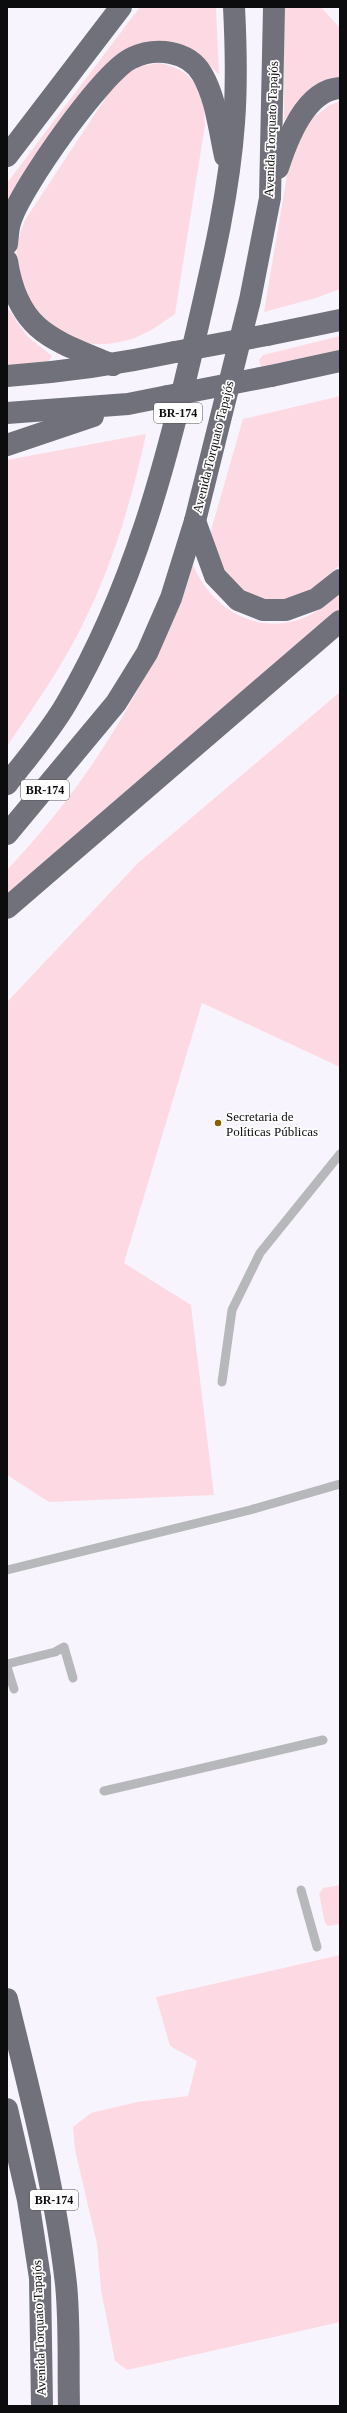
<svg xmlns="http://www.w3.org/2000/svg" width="347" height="2413" font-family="'Times New Roman',serif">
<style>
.green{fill:#fddae3}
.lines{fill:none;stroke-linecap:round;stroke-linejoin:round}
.lane{stroke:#b7b8bc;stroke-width:9}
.highway{stroke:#70717a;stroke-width:22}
.highway-bridge{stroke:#70717a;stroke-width:22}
.poi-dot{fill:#896200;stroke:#fff;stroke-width:1.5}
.labels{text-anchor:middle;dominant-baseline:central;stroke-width:3.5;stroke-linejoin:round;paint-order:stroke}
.shield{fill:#fff;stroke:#555456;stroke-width:1}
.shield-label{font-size:12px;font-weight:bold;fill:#0c0b0e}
.street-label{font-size:13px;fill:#0c0b0e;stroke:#fff}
.poi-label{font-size:13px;fill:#0c0b0e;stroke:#fff;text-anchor:start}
</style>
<rect width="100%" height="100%" fill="#f8f4fe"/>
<g class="green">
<path d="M140,7h76l3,68 -17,-18 -48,-14 -147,165v-25z"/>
<path d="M284,7h37l19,21v52l-47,29 -9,12z"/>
<path d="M159,63c36,7 45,28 46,62l-30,189c-24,17 -38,27 -69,30 -45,5 -86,-41 -89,-83 -2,-14 3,-28 8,-41l93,-141 19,-12z"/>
<path d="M340,101v188l-24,9 -52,14 26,-155 21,-38 19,-14z"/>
<path d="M7,307l20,29 25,20 -5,8 -40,1z"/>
<path d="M340,336v14l-76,18 -3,-2 -2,-6 4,-5z"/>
<path d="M340,396v169c-14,12 -29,28 -48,33 -44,12 -80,-25 -81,-68l32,-111z"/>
<path d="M146,434c-14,66 -34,133 -65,194 -21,42 -48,80 -74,118v-286z"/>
<path d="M193,565c19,45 67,73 115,51 12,-6 22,-15 32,-24v20l-333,287v-29c84,-89 145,-190 186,-305z"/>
<path d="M340,692v375l-138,-64 -78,260 67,42 23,190 -165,7 -42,-27v-473l131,-139z"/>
<path d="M340,1885v39l-12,2 -3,-3 -6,-29 4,-6z"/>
<path d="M340,1955v367l-213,48 -12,-9 -14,-71 -4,-46 -22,-94 -2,-23 18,-14 46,-11 51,-6 9,-35 -27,-15 -14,-49z"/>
</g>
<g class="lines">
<g class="lane">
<path d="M222,1382l10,-72 28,-57 80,-99"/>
<path d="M7,1570l243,-60 90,-26"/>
<path d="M7,1664l48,-12 9,-5 9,31"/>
<path d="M7,1667l7,22"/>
<path d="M104,1791l219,-51"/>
<path d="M301,1890l16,57"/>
</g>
<g class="highway">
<path d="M7,156l114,-149"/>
<path d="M278,168c9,-28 27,-78 62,-80"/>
<path d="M7,244c1,-7 1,-17 4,-24 10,-32 92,-149 121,-162 23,-11 56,-8 70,16 14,24 17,55 23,82"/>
<path d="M7,261c11,71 46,79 106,104"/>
<path d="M267,335l73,-15"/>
<path d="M7,376c57,-4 112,-12 168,-24"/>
<path d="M271,376l69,-15"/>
<path d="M7,413l121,-9 40,-8"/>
<path d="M7,445l86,-29"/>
<path d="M195,521l20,55 23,24 25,10h23l30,-11 24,-19"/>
<path d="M7,784c20,-26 42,-51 59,-80 67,-114 101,-242 130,-370 16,-69 33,-140 38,-211 3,-39 2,-77 0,-116"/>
<path d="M7,834l109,-131 31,-50 24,-55 24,-77 55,-221 20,-102 4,-191"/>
<path d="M7,908l333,-287"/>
<path d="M7,1999c23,95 48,188 59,285 4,40 2,82 3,122"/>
<path d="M7,2109l21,91 12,78 2,128"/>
</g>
<g class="highway-bridge">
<path d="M175,352l92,-17"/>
<path d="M168,396l103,-20"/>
</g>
</g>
<circle class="poi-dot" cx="218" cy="1123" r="4"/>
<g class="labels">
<g class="shield">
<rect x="154" y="403" width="48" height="20" rx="3"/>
<rect x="21" y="780" width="48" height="20" rx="3"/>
<rect x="30" y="2190" width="48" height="20" rx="3"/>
</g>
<g class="shield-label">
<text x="178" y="413">BR-174</text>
<text x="45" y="790">BR-174</text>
<text x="54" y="2200">BR-174</text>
</g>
<g class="street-label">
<text transform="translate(271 129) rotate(-88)">Avenida Torquato Tapajós</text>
<text transform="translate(213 447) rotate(-76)">Avenida Torquato Tapajós</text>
<text transform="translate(39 2328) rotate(-92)">Avenida Torquato Tapajós</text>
</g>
<g class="poi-label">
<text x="226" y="1116">Secretaria de<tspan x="226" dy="15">Políticas Públicas</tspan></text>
</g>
</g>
<rect width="347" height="2413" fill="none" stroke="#0c0b0e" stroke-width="16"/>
</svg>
